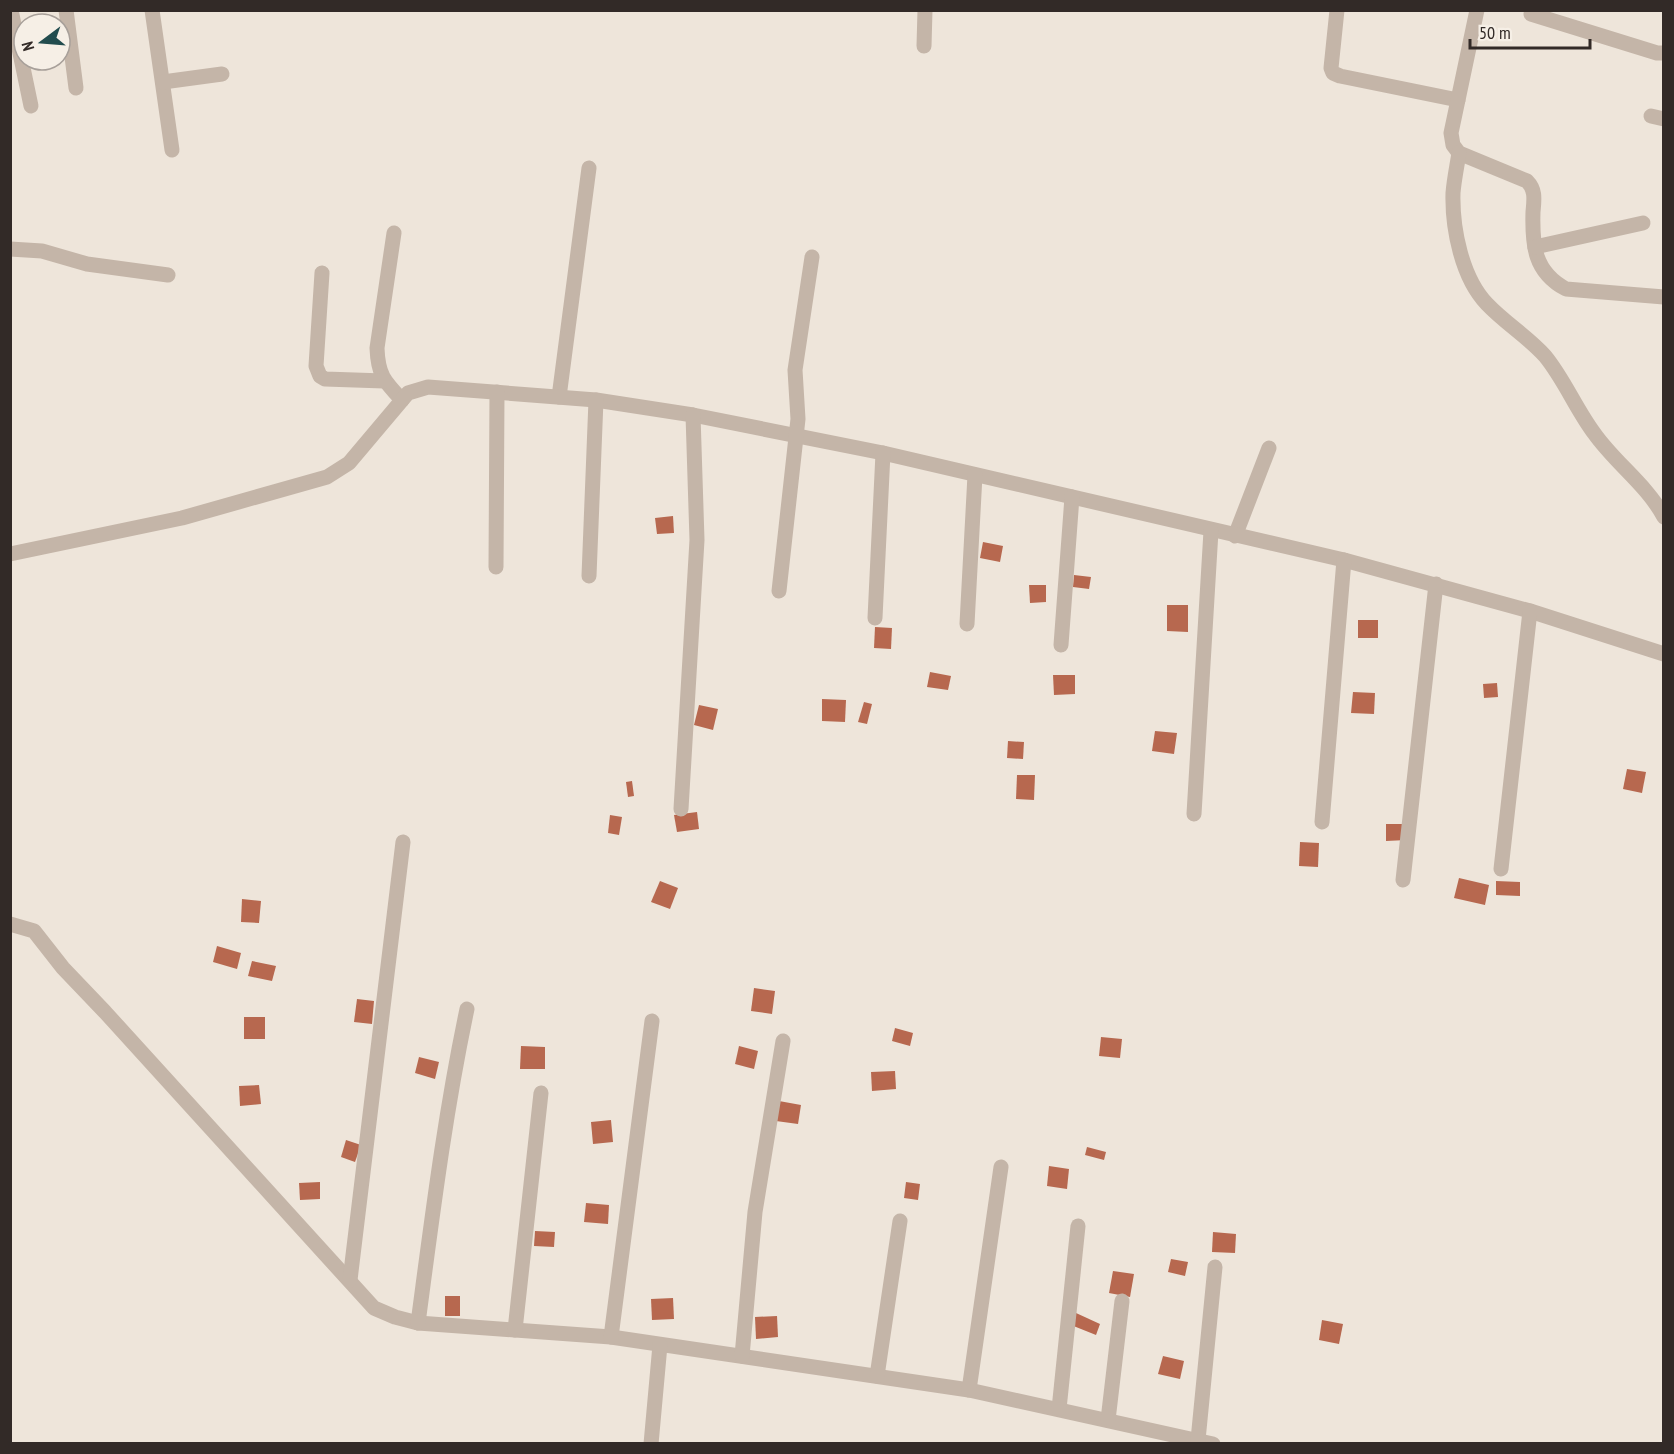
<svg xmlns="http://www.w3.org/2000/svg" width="1674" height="1454" font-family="'PT Sans Narrow',sans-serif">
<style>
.building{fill:#b7684f}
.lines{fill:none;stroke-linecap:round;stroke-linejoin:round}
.minor{stroke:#c4b5a8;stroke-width:15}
</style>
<rect width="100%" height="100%" fill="#eee5da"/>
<g class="building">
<path d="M673,516l1,17 -17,1 -2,-16z"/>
<path d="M983,542l20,4 -3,16 -20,-4z"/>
<path d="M1074,575l17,2 -2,12 -16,-2z"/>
<path d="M1029,585h17v17l-16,1z"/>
<path d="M1167,605h21v27l-21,-1z"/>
<rect x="1358" y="620" width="20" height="18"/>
<path d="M875,627l17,1 -1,21 -17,-1z"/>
<path d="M930,672l21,4 -3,14 -21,-3z"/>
<path d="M1053,675h22v19l-21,1z"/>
<path d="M1497,683l1,14 -14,1 -1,-14z"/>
<path d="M1353,692l22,1 -1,21 -23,-1z"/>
<path d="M822,699l24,1 -1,22 -23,-1z"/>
<path d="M864,702l8,2 -5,20 -9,-2z"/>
<path d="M699,705l19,4 -5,21 -19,-5z"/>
<path d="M1155,731l22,2 -3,21 -22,-3z"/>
<path d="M1008,741l16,1 -1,17 -16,-1z"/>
<path d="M1627,769l19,3 -4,21 -19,-4z"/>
<path d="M1017,775h18l-1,25 -18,-1z"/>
<path d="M632,781l2,15 -6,1 -2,-15z"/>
<path d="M697,812l2,17 -22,3 -3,-17z"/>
<path d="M610,815l12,2 -3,18 -11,-2z"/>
<path d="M1386,824h20l1,16 -21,1z"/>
<path d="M1300,842l19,1 -1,24 -19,-1z"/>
<path d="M1459,878l30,7 -4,20 -31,-7z"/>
<path d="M660,881l18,7 -8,21 -19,-7z"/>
<path d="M1496,881l24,1v14l-24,-1z"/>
<path d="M242,899l19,2 -2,22 -18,-1z"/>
<path d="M217,946l24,7 -4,16 -24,-7z"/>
<path d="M252,961l24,5 -4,15 -24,-5z"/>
<path d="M754,988l21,3 -3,23 -21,-3z"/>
<path d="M357,999l17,2 -2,23 -18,-2z"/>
<rect x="244" y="1017" width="21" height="22"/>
<path d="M895,1028l18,5 -3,13 -18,-5z"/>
<path d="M1101,1037l21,2 -2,19 -21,-2z"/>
<path d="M521,1046l24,1v22h-25z"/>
<path d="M739,1046l19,5 -4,18 -19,-5z"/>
<path d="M419,1057l20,5 -4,17 -20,-6z"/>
<path d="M895,1071l1,18 -24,2 -1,-19z"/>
<path d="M259,1085l2,19 -21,2 -1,-20z"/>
<path d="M779,1101l22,4 -3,19 -22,-3z"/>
<path d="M611,1120l2,22 -20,2 -2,-22z"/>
<path d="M346,1140l15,5 -6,17 -14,-5z"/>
<path d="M1087,1147l19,5 -2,8 -19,-5z"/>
<path d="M1049,1166l20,3 -2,20 -20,-3z"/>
<path d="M320,1182v17l-20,1 -1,-17z"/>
<path d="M906,1182l14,2 -2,16 -14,-2z"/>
<path d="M586,1203l23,2 -1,19 -24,-2z"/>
<path d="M535,1231l20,1 -1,15 -20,-1z"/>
<path d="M1213,1232l23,2 -1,19 -23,-1z"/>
<path d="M1171,1259l17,3 -3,14 -17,-4z"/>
<path d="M1113,1271l21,3 -4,23 -21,-4z"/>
<rect x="445" y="1296" width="15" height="20"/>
<path d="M673,1298l1,21 -22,1 -1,-21z"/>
<path d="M1076,1313l24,11 -4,11 -25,-10z"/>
<path d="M777,1316l1,21 -22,2 -1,-22z"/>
<path d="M1322,1320l21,4 -4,20 -20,-4z"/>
<path d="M1163,1356l21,5 -4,18 -22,-5z"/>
</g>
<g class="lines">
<g class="minor">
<path d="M11,10l20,96"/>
<path d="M66,10l10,78"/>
<path d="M152,10l20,140"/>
<path d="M1337,10l-6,58 2,5 7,3 118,24"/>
<path d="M1477,10l-26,123 2,12 6,8 68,28c9,9 7,19 6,31 -1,33 1,60 33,77l98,8"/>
<path d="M1531,14l126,39h7"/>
<path d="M924,46l1,-36"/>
<path d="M163,82l59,-8"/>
<path d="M1651,116l13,3"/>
<path d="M1459,153c-2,13 -5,27 -6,40 -1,36 9,85 34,111 18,19 41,33 58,52 19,23 31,53 49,77 21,30 53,52 70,84"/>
<path d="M394,233l-17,115c1,27 7,33 25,52"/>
<path d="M1535,247l108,-24"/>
<path d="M10,249l32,2 45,13 81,11"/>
<path d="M322,273l-6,93 4,10 5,3 59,2"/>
<path d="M559,397l30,-229"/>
<path d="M1235,536l34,-88"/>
<path d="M10,554l172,-36 145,-41 22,-14 59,-70 20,-6 168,13 97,15 190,38 461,107 186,51 134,43"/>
<path d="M496,567l1,-175"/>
<path d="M589,576l7,-176"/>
<path d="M779,591l19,-172 -3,-49 17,-113"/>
<path d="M875,618l8,-165"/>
<path d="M967,624l8,-149"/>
<path d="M1061,645l11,-148"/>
<path d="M681,809l16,-269 -4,-125"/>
<path d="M1194,814l17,-283"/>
<path d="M1322,822l22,-262"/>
<path d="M1501,869l29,-258"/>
<path d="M1403,880l33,-296"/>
<path d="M10,924l24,7 29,37 42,44 269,296 21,9 23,6 193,14 358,53 244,54"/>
<path d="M350,1280l53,-438"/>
<path d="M418,1323c14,-105 27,-210 49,-314"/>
<path d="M515,1330l26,-237"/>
<path d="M611,1337l41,-316"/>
<path d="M742,1356l13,-144 28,-171"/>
<path d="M877,1376l23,-155"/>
<path d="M969,1390l32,-223"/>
<path d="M1059,1409l19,-183"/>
<path d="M1108,1420l14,-119"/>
<path d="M1198,1440l17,-173"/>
<path d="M651,1444l9,-99"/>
</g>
</g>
<rect width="1674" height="1454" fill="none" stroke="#322a27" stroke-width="24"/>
<g transform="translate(42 42) rotate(254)"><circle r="28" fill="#f6efe6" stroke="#a8a09a" stroke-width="1.5"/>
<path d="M0-4.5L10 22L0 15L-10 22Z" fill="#224c4e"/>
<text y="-9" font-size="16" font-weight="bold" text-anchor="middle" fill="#322a27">N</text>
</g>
<path d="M1470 39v9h120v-9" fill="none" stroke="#322a27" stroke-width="3"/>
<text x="1479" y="39" font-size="18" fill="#322a27" stroke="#f6efe6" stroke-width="4.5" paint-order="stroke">50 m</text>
</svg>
